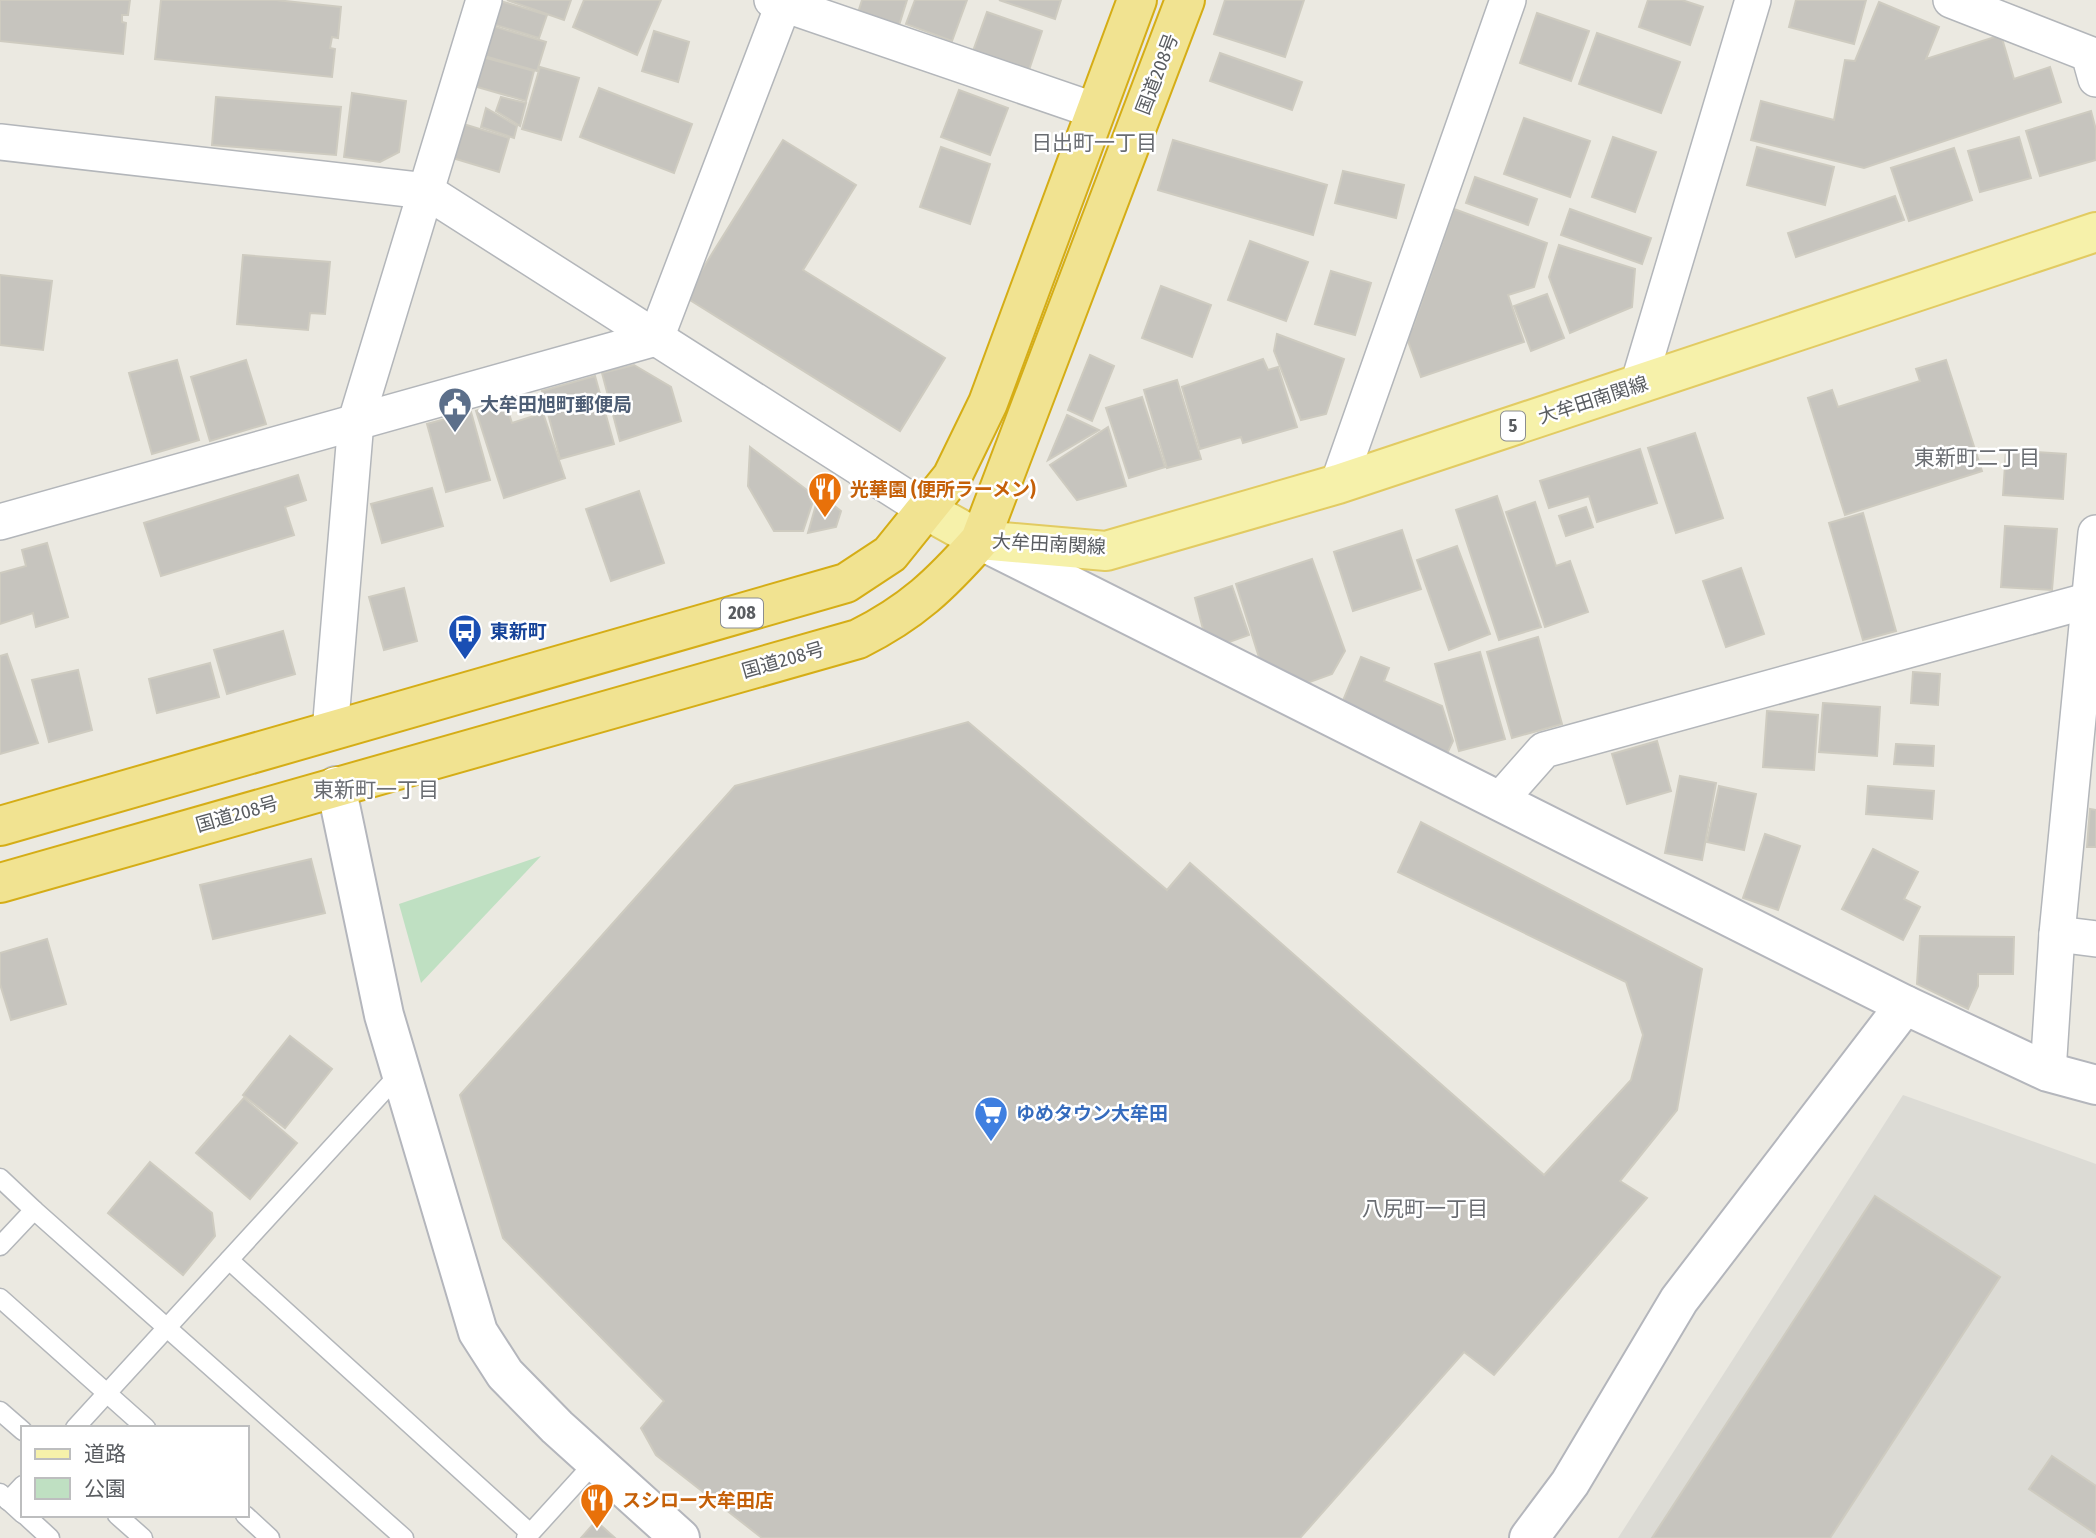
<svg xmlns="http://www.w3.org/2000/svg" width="2096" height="1538" font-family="'Fira Sans Condensed','Noto Sans JP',sans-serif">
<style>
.industrial{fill:#dcdbd5}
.green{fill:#bfe0c2}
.building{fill:#c6c4be;stroke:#cecbc0;stroke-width:2}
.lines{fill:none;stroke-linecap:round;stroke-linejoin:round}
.lane-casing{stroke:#b3b6ba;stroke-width:21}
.street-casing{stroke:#b3b6ba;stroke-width:38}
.secondary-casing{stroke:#b4b6bc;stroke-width:42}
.primary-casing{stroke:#e2cb62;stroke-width:42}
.highway-casing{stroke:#d5ad16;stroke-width:42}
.lane{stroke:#fff;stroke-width:18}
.street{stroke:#fff;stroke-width:35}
.secondary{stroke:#fff;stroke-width:38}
.primary{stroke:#f6f1aa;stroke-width:38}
.highway{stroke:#f1e391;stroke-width:38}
.labels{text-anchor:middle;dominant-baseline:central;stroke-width:5;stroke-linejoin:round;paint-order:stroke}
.shield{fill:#fff;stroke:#8b8d90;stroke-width:2}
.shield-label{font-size:18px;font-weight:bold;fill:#595c60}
.street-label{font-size:19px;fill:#595c60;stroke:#fff}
.service-label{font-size:19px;font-weight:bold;fill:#4e5e75;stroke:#fff;text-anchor:start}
.food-label{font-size:19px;font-weight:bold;fill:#c56008;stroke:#fff;text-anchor:start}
.transit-label{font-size:19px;font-weight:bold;fill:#164399;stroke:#fff;text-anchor:start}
.shop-label{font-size:19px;font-weight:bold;fill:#366cbe;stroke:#fff;text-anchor:start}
.neighbourhood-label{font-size:21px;fill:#6a6d72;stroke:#fff}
</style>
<rect width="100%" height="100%" fill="#ebe9e1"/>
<path class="industrial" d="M1903,1095l193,69v374h-478z"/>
<path class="green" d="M541,856l-120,127 -22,-79z"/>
<g class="building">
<path d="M0,0h130l-2,15h-6v7l4,1 -3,31 -123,-13z"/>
<path d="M161,0h115l65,7 -3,31 -6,-1 -2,11 5,1 -3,28 -177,-18z"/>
<path d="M497,0l50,15 -8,23 -53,-16z"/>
<path d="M507,0h64l-7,20z"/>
<path d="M584,0h77l-24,55 -64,-28z"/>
<path d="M862,0h45l-11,35 -41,-13z"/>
<path d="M915,0h52l-15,41 -46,-17z"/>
<path d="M999,0h62l-6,19z"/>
<path d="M1225,0h79l-19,57 -71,-23z"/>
<path d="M1648,0h34l21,7 -13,38 -51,-18z"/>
<path d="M1796,0h70l-12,44 -65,-17z"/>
<path d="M1879,2l60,25 -13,32 75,-24 13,44 36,-12 11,35 -197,66 -113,-28 10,-39 73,19 11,-60 10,1z"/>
<path d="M987,12l55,19 -14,42 -56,-19z"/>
<path d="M1537,13l52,18 -18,50 -51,-18z"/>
<path d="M486,24l60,18 -9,29 -60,-17z"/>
<path d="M654,31l35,11 -11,40 -36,-11z"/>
<path d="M1597,33l83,29 -19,51 -82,-29z"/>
<path d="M1220,53l82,29 -10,28 -82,-29z"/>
<path d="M475,55l59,16 -8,30 -59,-17z"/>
<path d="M540,67l39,11 -18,62 -39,-11z"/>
<path d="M599,88l93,36 -18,49 -94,-36z"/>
<path d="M959,90l49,18 -18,47 -49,-18z"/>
<path d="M352,93l54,8 -7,51 -19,10 -36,-5z"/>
<path d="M216,97l125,10 -5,48 -124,-10z"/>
<path d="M501,97l25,6 -6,23 -24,-15z"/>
<path d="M486,108l31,18 -3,12 -33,-11z"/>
<path d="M2091,111l5,19v30l-56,16 -14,-45z"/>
<path d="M1524,118l66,23 -20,56 -66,-23z"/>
<path d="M457,122l52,16 -10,34 -53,-16z"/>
<path d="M1613,137l43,15 -21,60 -43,-15z"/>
<path d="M2019,137l12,41 -51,14 -12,-41z"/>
<path d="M783,140l73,45 -53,85 142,88 -45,73 -215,-134z"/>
<path d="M1173,140l154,45 -14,50 -155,-45z"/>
<path d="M941,147l49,17 -20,60 -50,-17z"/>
<path d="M1757,147l77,20 -9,38 -78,-20z"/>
<path d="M1954,148l18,52 -63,21 -18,-53z"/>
<path d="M1343,171l61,14 -8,33 -61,-15z"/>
<path d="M1475,177l62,22 -9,26 -62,-22z"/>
<path d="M1895,196l9,24 -108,37 -8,-24z"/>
<path d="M1454,209l93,34 -13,44 -26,8 16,47 -103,35 -17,-47 9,-3z"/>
<path d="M1570,209l81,29 -9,26 -81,-29z"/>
<path d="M1250,241l58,21 -22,59 -58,-21z"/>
<path d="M1559,245l76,24 -3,38 -62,26 -21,-56z"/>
<path d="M243,255l87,7 -5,52 -15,-1 -2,17 -71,-6z"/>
<path d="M1331,271l40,12 -16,52 -40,-11z"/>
<path d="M0,275l52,6 -9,69 -43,-5z"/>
<path d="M1161,286l50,19 -19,52 -50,-19z"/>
<path d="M1547,294l17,44 -33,13 -17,-45z"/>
<path d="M1277,334l67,25 -18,55 -25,6 -27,-69z"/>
<path d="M1090,355l24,11 -22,55 -24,-11z"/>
<path d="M1263,359l5,11 10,-3 19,60 -54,16 -2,-6 -41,12 -18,-62z"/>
<path d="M177,360l22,80 -47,14 -23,-81z"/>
<path d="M246,360l20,64 -56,17 -19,-64z"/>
<path d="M1946,360l36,111 -137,44 -37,-117 24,-8 6,17 82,-26 -4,-12z"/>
<path d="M634,365l37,22 10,34 -61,20 -18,-68z"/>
<path d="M595,376l19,68 -54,15 -18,-68z"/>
<path d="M1177,380l24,79 -34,9 -23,-78z"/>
<path d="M1142,397l23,70 -36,11 -23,-70z"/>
<path d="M505,401l7,22 31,-10 22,65 -61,20 -28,-87z"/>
<path d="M471,412l19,68 -44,12 -19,-68z"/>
<path d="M1067,415l32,15 -51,30z"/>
<path d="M1108,427l18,59 -49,14 -27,-35z"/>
<path d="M1695,433l28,85 -47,15 -28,-85z"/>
<path d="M750,447l57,43 5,14 -9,27h-29l-26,-45z"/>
<path d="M1640,449l17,54 -60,19 -8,-26 -40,12 -9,-27z"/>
<path d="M2006,450l60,4 -3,45 -60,-4z"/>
<path d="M298,475l8,25 -21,7 9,28 -133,41 -17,-53z"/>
<path d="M432,488l11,38 -61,17 -11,-39z"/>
<path d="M639,491l25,72 -53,18 -25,-72z"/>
<path d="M819,494l22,17 -5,16 -28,6z"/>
<path d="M1497,496l44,131 -42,13 -43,-130z"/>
<path d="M1535,502l21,64 14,-5 18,51 -43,15 -39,-115z"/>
<path d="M1586,507l7,20 -27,9 -7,-20z"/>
<path d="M1863,513l33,118 -33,9 -34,-117z"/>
<path d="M2005,526l52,3 -5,61 -51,-3z"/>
<path d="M1402,530l19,59 -68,22 -19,-59z"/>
<path d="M47,543l21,74 -32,10 -3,-14 -33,11v-51l26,-7 -4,-16z"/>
<path d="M1457,546l33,88 -41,16 -32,-90z"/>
<path d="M1312,559l33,92 -13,23 -36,13 -33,-17 -27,-86z"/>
<path d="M1741,568l23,66 -38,13 -23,-66z"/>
<path d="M1232,586l17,49 -28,10 -16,-8 -10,-39z"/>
<path d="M404,588l13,53 -33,9 -15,-53z"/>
<path d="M283,631l12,43 -68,20 -13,-44z"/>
<path d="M1538,637l24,87 -50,14 -25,-86z"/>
<path d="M1480,652l25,87 -46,12 -24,-87z"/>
<path d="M7,654l31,89 -38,11v-98z"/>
<path d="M1361,657l28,11 -5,13 58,25 11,35 -7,15 -104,-53z"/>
<path d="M210,663l9,34 -62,16 -8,-34z"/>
<path d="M78,670l14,60 -43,12 -17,-62z"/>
<path d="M1913,672l27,2 -2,31 -27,-2z"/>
<path d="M1823,703l57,4 -3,49 -58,-4z"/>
<path d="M1767,711l51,4 -4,55 -51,-3z"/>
<path d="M968,722l199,168 23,-27 354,312 87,-95 12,-45 -17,-53 -228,-110 23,-50 281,147 -25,141 -57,71 27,17 -153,177 -30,-23 -164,186h-538l-106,-83 -15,-27 23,-27 -161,-163 -43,-143 275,-309z"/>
<path d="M1657,741l14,50 -44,13 -15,-50z"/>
<path d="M1896,744l38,2 -1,20 -39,-2z"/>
<path d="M1680,776l36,7 -14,77 -37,-7z"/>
<path d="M1719,786l37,8 -12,56 -37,-8z"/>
<path d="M1868,786l66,5 -2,28 -66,-5z"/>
<path d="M2090,809l6,1v37h-9z"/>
<path d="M1765,834l35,12 -22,64 -35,-12z"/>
<path d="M1873,849l45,23 -14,27 16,8 -17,33 -61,-31z"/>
<path d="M311,859l14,54 -112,26 -13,-54z"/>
<path d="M1920,936l94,1 -1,37h-35v12l-10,23 -51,-25z"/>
<path d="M47,939l19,65 -55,16 -11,-36v-31z"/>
<path d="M290,1036l42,33 -47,59 -42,-33z"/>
<path d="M244,1098l53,45 -47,56 -54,-46z"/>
<path d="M150,1162l62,51 3,23 -32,39 -75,-62z"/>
<path d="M1875,1196l125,81 -170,261h-178z"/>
<path d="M2052,1456l44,30v48l-67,-45z"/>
<path d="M596,1521l19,17h-34z"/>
</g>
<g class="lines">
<g class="lane-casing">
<g id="lane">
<path d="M0,1178l34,32"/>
<path d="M0,1246l34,-36 370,328"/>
<path d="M229,1260l301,273"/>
<path d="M0,1298l146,130"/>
<path d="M0,1411l23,20"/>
<path d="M75,1428l326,-356"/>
<path d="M0,1493l23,21"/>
<path d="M8,1501l15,-16"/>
<path d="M25,1515l25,23"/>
<path d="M117,1515l26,23"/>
<path d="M245,1515l25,23"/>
<path d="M526,1538l69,-76"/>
</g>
</g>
<g class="street-casing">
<g id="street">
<path d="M772,0l324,111"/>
<path d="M1951,0l138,54 7,25"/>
<path d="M0,142l426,49 500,319"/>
<path d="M656,338l129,-338"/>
<path d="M1638,385l115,-385"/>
<path d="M1338,484l170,-484"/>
<path d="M0,522l656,-184"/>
<path d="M330,732l26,-311 128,-421"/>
<path d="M1499,801l45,-51 546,-150"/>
<path d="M2057,934l39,5"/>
<path d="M2048,1072l9,-138 39,-401"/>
</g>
</g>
<g class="secondary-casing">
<g id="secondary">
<path d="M980,540l925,465 143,67 48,13"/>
<path d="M336,786l48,229 94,317 27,42 52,53 123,111"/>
<path d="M1529,1538l41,-55 109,-183 226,-295"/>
</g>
</g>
<g class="primary-casing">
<path id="primary" d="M926,510l54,30 126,11 232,-67 758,-252"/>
</g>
<g class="highway-casing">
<g id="highway">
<path d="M0,826l846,-243 44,-29 62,-77 36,-74 149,-403"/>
<path d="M0,883l858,-244c54,-27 82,-54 122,-99l205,-540"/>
</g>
</g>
<use href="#lane" class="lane"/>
<use href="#street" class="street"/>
<use href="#secondary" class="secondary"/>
<use href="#primary" class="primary"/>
<use href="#highway" class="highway"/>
</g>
<defs>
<g id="civic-pin" transform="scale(1.75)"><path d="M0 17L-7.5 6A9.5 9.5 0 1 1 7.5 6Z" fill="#5c6f8a" stroke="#fff"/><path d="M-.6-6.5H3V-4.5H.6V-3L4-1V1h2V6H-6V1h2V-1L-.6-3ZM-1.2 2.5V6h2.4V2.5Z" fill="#fff"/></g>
<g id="restaurant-pin" transform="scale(1.75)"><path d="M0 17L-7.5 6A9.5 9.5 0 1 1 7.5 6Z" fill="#e8710a" stroke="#fff"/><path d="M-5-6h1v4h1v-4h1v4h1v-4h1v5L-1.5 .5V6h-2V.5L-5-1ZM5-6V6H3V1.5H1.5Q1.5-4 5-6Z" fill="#fff"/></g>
<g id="bus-pin" transform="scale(1.75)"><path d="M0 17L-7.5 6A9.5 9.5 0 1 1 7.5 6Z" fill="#1a4fb4" stroke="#fff"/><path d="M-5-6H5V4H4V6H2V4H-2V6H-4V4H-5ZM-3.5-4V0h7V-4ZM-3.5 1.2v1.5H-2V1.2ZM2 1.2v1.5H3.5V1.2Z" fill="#fff"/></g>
<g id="supermarket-pin" transform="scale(1.75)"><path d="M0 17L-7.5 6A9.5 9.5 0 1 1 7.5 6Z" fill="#3f7fe0" stroke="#fff"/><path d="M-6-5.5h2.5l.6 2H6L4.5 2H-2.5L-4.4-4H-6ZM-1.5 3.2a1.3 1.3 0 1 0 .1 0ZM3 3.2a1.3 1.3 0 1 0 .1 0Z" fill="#fff"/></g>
</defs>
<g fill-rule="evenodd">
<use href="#civic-pin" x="455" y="404"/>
<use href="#restaurant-pin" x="825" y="489"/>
<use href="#bus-pin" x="465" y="631"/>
<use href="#supermarket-pin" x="991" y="1113"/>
<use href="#restaurant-pin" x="597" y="1500"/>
</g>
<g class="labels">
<g class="shield">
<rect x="1501" y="411.5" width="24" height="29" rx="5"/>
<rect x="721" y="598.5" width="42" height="29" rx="5"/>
</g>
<g class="shield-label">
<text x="1513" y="426">5</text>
<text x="742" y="613">208</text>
</g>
<g class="street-label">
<text transform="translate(1157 74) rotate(-69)">国道208号</text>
<text transform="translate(1593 400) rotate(-18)">大牟田南関線</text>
<text transform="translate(1049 544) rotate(3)">大牟田南関線</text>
<text transform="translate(783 660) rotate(-16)">国道208号</text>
<text transform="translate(237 814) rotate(-16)">国道208号</text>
</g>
<g class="service-label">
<text x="480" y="404">大牟田旭町郵便局</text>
</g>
<g class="food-label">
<text x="850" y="489">光華園 (便所ラーメン)</text>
<text x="622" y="1500">スシロー大牟田店</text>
</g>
<g class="transit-label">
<text x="490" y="631">東新町</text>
</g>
<g class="shop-label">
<text x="1016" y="1113">ゆめタウン大牟田</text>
</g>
<g class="neighbourhood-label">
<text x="1094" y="143">日出町一丁目</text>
<text x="1977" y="458">東新町二丁目</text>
<text x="376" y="790">東新町一丁目</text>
<text x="1425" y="1209">八尻町一丁目</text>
</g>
</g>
<rect x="21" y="1426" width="228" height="91" fill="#ffffff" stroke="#bdbebf" stroke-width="2"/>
<rect x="35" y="1449" width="35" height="10" fill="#f6f1aa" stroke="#bdbebf" stroke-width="2"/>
<text x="84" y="1461" font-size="21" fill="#595c60">道路</text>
<rect x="35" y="1478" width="35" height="21" fill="#bfe0c2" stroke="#bdbebf" stroke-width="2"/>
<text x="84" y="1496" font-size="21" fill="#595c60">公園</text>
</svg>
